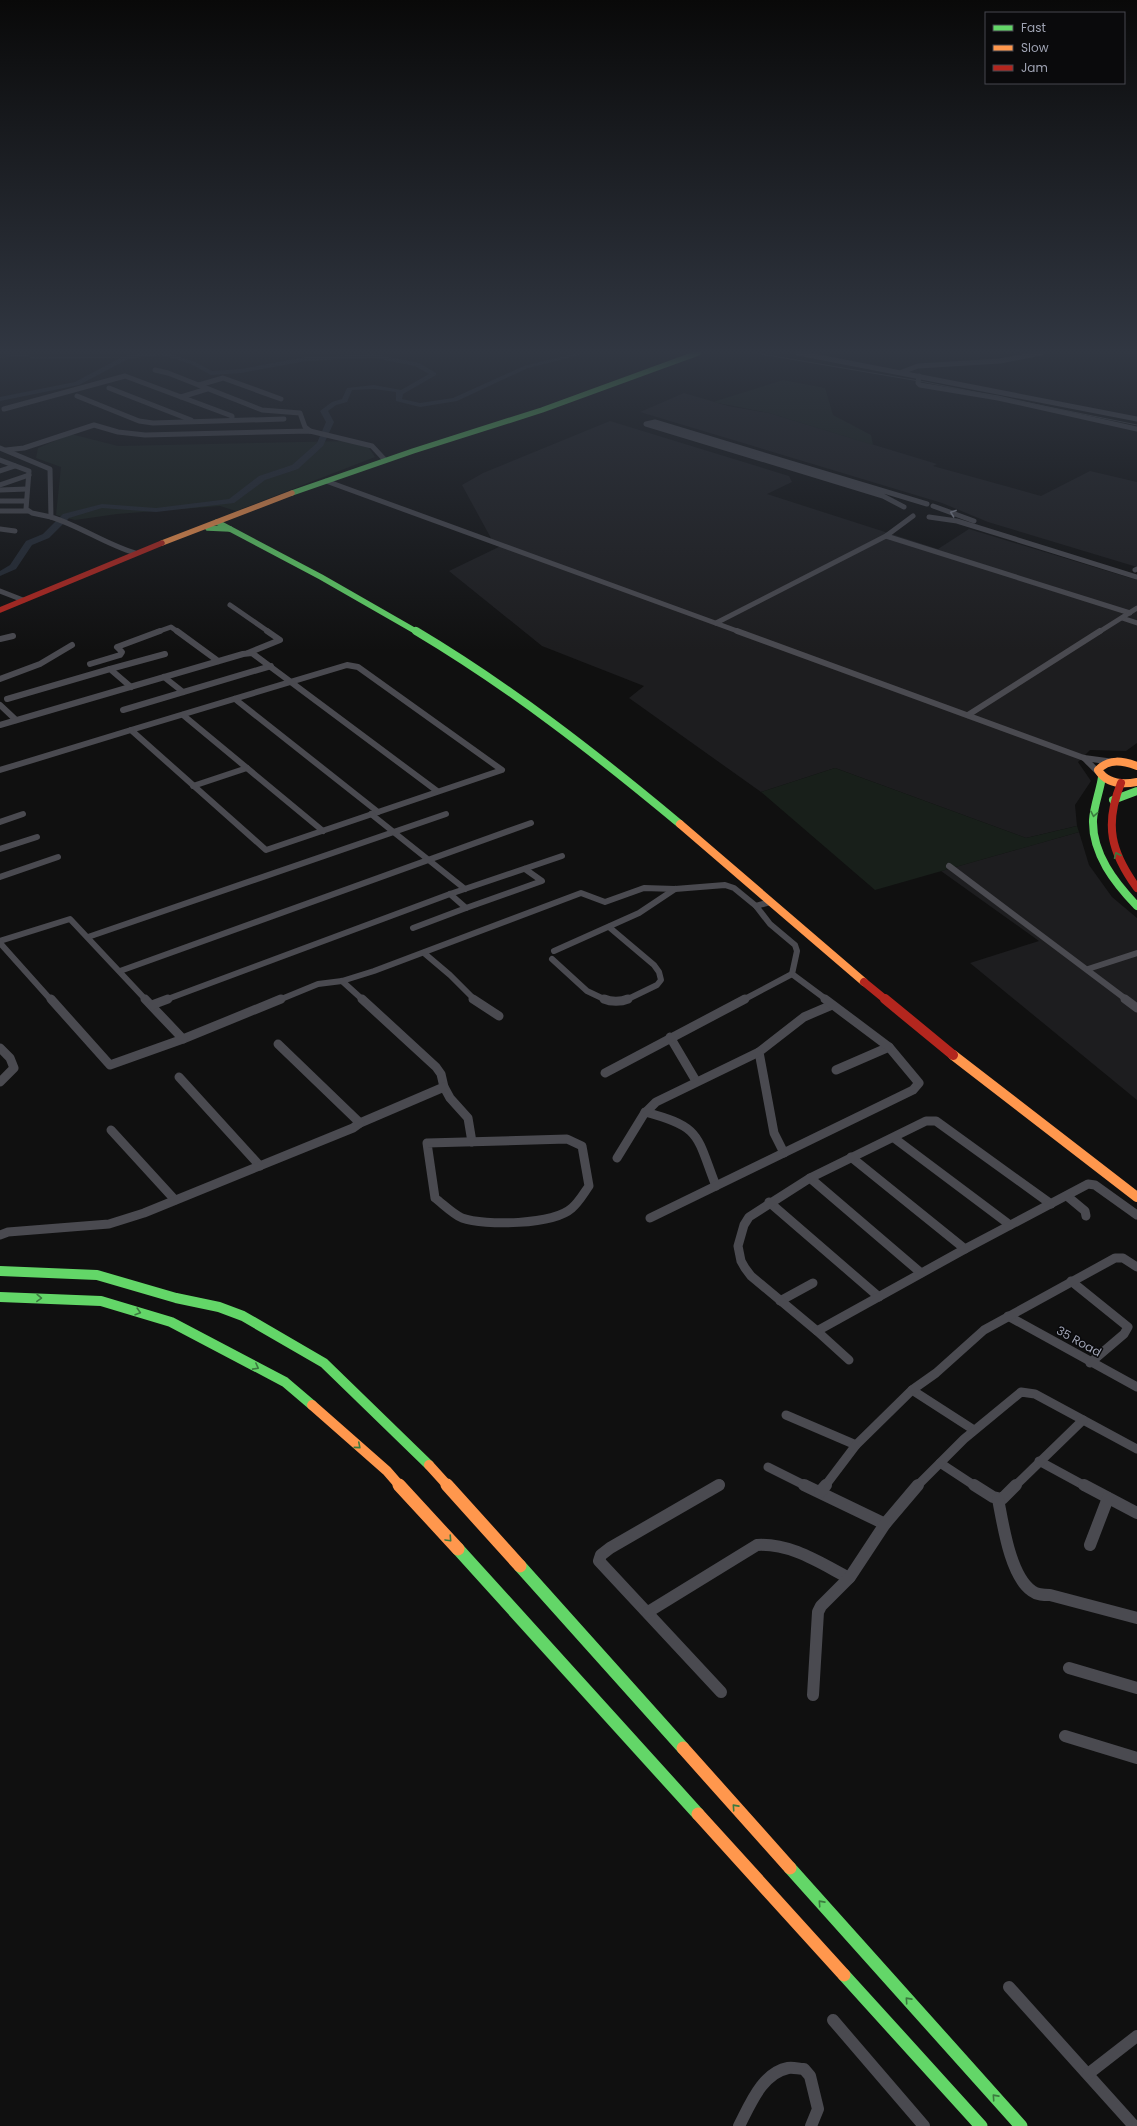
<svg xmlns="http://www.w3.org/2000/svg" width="1137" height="2126" font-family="Poppins,sans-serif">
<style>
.built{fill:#1d1d1f}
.green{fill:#181f1a}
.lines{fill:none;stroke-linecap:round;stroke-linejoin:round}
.stream{stroke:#232932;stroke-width:1.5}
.river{fill:#232932;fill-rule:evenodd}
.street-far3{stroke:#4a4a50;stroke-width:5}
.street-far2{stroke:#4a4a50;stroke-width:6}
.street-far1{stroke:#4a4a50;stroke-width:9}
.street{stroke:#4a4a50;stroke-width:12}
.fast-far3{stroke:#63d668;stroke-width:5.5}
.fast-far2{stroke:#63d668;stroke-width:8}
.fast-far1{stroke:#63d668;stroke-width:10}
.fast{stroke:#63d668;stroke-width:13}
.slow-far3{stroke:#ff974d;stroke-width:5.5}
.slow-far2{stroke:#ff974d;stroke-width:8}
.slow-far1{stroke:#ff974d;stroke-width:10}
.slow{stroke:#ff974d;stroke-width:13}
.jam-far2{stroke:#b3261e;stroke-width:5.5}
.jam-far1{stroke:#b3261e;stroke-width:8}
.jam{stroke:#b3261e;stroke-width:10}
.tram{stroke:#444649;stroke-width:1}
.oneway{stroke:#8a8d9a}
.oneway2{stroke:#3b7a3f}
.labels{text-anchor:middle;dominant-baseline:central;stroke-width:3;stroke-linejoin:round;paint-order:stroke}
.street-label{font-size:12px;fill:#9fa3b3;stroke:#0a0a0c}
</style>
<rect width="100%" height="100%" fill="#101010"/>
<g class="built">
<path d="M684,393l44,13 41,7 168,51 -4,2 108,30 49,-25 47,11v85l-149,-45 -46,-19 -302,-91z"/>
<path d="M610,421l179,55 3,6 -25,12 171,55 31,-20 168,51v163l-11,8 -36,-1 -12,12 13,19 -16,24 2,21 -51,12 -191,-70 -74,24 -132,-94 15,-12 -102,-40 -93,-75 56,-27 -13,-4 -30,-55 21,-12z"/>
<path d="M1079,832l10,33 23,32 25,21v182l-167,-137 69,-22 -98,-70z"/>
</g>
<g class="green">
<path d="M783,380l42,8 8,27 38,20 2,10 -104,-32 -56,-11z"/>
<path d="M71,434l47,12 230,-5 19,4 8,12 -139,54 -16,-5 -103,8 -42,6 -19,-5 5,-48 -25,-9 2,-10z"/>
<path d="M835,768l191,70 51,-12 2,6 -204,58 -114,-98z"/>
</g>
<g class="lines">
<path class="stream" d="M0,357l25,-2 9,3 92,-1"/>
<path class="river" d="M145,353h23l27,9 17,9 29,-2 65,-12 68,-3 45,9 17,10v2l-33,19 -1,5 18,4 33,-5 71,-32 53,-13h11l-60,15 -71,33 -37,6 -24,-6v-9l-22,-3 -22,1 -5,12 -11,3 -8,6 6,11 -11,24 -25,23 -33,11 -31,23 -78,9 -54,-4 -33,10 -20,20 -17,7 -16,24 -16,7v-5l10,-6 16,-24 17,-7 20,-20 39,-10 54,4 73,-9 30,-23 33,-11 25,-22 9,-21 -6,-11 12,-9 10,-3 5,-11 27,-3 27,5 28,-16 -14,-8 -41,-8 -68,3 -65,12 -30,2 -20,-11 -29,-9 -34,4 -49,26 -79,16v-4l75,-15 49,-26z"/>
<g class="street-far3">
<path d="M798,353l339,66"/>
<path d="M155,370l13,3 94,37 38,3 5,14 5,4"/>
<path d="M902,372l16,-6 82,-5 41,-8"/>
<path d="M919,376l-1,7 2,2 78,13 139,31"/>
<path d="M199,385l24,-7 58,21"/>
<path d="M109,388l82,32"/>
<path d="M77,396l62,25 14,2 131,-4"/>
<path d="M181,397l26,-8"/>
<path d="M4,409l121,-33 107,40v4"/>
<path d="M0,448l50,21 1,48c29,9 54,27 84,36"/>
<path d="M6,450l18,-2 70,-23 24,7 27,3 165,-4 62,15 13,14"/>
<path d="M0,460l29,11 -3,38 6,4 19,4"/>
<path d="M0,471l15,-5"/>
<path d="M326,481l414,151"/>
<path d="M0,485l29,-10"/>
<path d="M0,490l27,-1"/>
<path d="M0,501h26"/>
<path d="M933,506l41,15"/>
<path d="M904,507l-21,-11 -237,-72 9,-2 272,82"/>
<path d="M0,511h28"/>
<path d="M929,517l28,4 180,56"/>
<path d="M0,529l15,2"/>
<path d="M886,536l244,77"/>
<path d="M1135,570l2,-1"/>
<path d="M0,591l23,9"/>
<path d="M230,605l39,27"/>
<path d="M1122,618l15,5"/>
<path d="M716,623l170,-87 27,-20"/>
<path d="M157,632l14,-5 7,5"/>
<path d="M1099,632l38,-24"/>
</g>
<g class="street-far2">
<path d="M177,631l41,30"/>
<path d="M737,631l347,127 30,4"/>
<path d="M0,639l13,-3"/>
<path d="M248,653l32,-13 -13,-9"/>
<path d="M90,664l30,-9 2,-3 -5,-5 43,-16"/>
<path d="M347,665l11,2 144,103 -236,80 -135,-120z"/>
<path d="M110,669l55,-15"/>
<path d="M164,677l19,15"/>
<path d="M0,679l40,-15 32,-19"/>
<path d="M7,699l103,-30 21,18"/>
<path d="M235,699l143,113"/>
<path d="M0,705l16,15"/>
<path d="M123,710l148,-44"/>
<path d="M183,715l140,116"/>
<path d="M968,715l132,-84"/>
<path d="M0,725l243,-71 9,-1 185,138"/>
<path d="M1084,758l15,15"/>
<path d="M0,770l131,-40"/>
<path d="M193,786l54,-18"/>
<path d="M371,814l94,75"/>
<path d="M0,822l23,-8"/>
<path d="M0,849l37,-12"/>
<path d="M949,866l178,134"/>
<path d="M0,877l58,-20"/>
<path d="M770,902l-14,4 14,18 25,21 2,6 -5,23 35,26"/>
<path d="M466,908l76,-27 -17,-12"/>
<path d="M609,927l45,38 5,7 2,8 -4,5 -31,15"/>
<path d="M413,928l53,-20 -16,-14"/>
<path d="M88,937l358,-123"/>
<path d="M0,941l70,-22 76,81"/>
<path d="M0,943l51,57"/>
<path d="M554,951l85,-38 36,-24"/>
<path d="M424,953l26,22 25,25"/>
<path d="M552,959l35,32 19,9"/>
<path d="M1088,969l49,-16"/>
<path d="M120,971l411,-148"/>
<path d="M342,981l21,19"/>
<path d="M165,1000l285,-106 112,-38"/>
<path d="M279,1000l39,-16 24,-3 32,-10 207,-78 24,9 39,-14 31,1 50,-4 9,3 22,18"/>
<path d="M743,1000l49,-26"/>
</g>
<g class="street-far1">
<path d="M51,999l59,66 73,-26 98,-40"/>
<path d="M145,999l38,40"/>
<path d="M362,999l74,68 5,7 3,13 6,11 18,20 4,24"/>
<path d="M473,999l26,17"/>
<path d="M604,999c7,3 17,3 24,0"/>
<path d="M1125,999l12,9"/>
<path d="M152,1005l16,-6"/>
<path d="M670,1037l26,44"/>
<path d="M0,1048l10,10 4,10 -14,14"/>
<path d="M836,1070l53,-23"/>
<path d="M605,1073l140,-74"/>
<path d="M179,1077l81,89"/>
<path d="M645,1112c57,15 51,23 71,74"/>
<path d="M360,1123l84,-36"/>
<path d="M111,1130l64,70"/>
<path d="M894,1138l116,87"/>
<path d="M567,1139l15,7 7,40c-5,7 -10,16 -17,22 -19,17 -87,18 -110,10 -9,-4 -19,-14 -27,-20l-8,-55z"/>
<path d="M784,1153l-10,-20 -15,-81 45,-35 28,-12"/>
<path d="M851,1157l114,92"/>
<path d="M617,1158l27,-44 12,-12 103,-50"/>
<path d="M810,1178l111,95"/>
<path d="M1067,1196l18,15 1,5"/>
<path d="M769,1202l110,95"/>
<path d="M650,1218l263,-128 6,-7 -30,-36 -64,-48"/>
<path d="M0,1235l8,-3 101,-8 35,-11 209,-85 7,-5 -82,-79"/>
<path d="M1071,1281l57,46 -4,7 -34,29"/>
<path d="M780,1301l33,-18"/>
<path d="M1008,1316l129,71"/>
<path d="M817,1331l-66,-55 -6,-8 -4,-7 -3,-15 6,-21 5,-8 61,-39 116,-57h10l115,83"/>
<path d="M849,1360l-32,-29 148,-82 123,-65 7,1 42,30"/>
<path d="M912,1390l62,40"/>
<path d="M786,1415l70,30"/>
<path d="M1039,1461l46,25"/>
<path d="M940,1463l35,23"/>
<path d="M768,1467l38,19"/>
<path d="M717,1486l3,-2"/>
<path d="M825,1486l31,-41 56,-55 24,-17 48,-43 131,-72h8l14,9"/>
<path d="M917,1486l47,-47 57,-47 14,2 102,55"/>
<path d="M1015,1486l68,-66"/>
</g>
<g class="street">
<path d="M719,1485l-109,63 -9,7 -2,6 122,131"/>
<path d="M804,1485l81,39"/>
<path d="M974,1485l19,12 9,2 14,-14"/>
<path d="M1084,1485l53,28"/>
<path d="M820,1492l6,-7"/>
<path d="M998,1499c5,25 12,77 34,92 5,4 12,4 18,4l87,23"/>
<path d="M1090,1545l18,-47"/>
<path d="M648,1612l109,-67c34,-2 63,18 92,33"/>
<path d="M1069,1668l68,20"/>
<path d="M813,1695l5,-83 3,-6 29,-29 35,-53 33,-39"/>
<path d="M1065,1736l72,22"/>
<path d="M1009,1987l125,139"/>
<path d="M833,2020l91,106"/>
<path d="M1088,2074l49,-38"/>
<path d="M739,2126c11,-21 23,-53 49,-58 5,-1 11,1 16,1l6,7 8,33 -7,17"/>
</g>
<g class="fast-far3">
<path d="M292,493l121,-42 129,-41 156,-57"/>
<path d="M217,522l104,55 96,55"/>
<path d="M208,528l22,1"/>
</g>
<g class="fast-far2">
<path d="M416,631c94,56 180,123 264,193"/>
<path d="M1102,777c-2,14 -8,28 -9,43 -1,34 22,63 44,86"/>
<path d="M1113,800l24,-9"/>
</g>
<g class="fast-far1">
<path d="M0,1271l97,4 79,23 43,9 24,9 81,47 105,102"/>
<path d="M0,1297l101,4 70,21 114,60 27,23"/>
</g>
<g class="fast">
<path d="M458,1549l240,265"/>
<path d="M520,1566l163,182"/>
<path d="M790,1868l231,258"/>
<path d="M844,1975l137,151"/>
</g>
<path class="slow-far3" d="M162,543l130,-50"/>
<g class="slow-far2">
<path d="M1137,766c-14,-5 -28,-8 -39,4 9,14 24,15 39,12"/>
<path d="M680,824l184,158"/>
</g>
<g class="slow-far1">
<path d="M953,1055l184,142"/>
<path d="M312,1405l75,66 13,15"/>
<path d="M429,1465l19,21"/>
</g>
<g class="slow">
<path d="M399,1485l59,64"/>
<path d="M447,1485l73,81"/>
<path d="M683,1748l107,120"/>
<path d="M698,1814l146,161"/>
</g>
<path class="jam-far2" d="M0,610l162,-67"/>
<g class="jam-far1">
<path d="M1121,783c-17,42 -10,69 16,105"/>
<path d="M864,982l22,18"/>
</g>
<path class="jam" d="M885,999l68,56"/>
<path class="tram" d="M755,353l170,29 212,43"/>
</g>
<defs><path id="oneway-chevron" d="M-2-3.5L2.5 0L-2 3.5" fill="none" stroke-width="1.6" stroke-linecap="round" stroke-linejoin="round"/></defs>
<use class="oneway" href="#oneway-chevron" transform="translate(953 513) rotate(-160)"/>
<g class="oneway2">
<use href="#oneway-chevron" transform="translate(1094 814) rotate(101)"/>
<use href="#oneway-chevron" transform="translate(1117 855) rotate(-113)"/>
<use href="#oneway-chevron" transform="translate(39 1298) rotate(2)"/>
<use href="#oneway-chevron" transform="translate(138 1312) rotate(17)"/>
<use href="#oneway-chevron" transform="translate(256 1367) rotate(28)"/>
<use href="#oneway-chevron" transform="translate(358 1446) rotate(41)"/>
<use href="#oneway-chevron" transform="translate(449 1539) rotate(47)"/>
<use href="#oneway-chevron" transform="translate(735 1807) rotate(-132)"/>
<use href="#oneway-chevron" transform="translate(821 1903) rotate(-132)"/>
<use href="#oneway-chevron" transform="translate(908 2000) rotate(-132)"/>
<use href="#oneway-chevron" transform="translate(995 2097) rotate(-132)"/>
</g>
<linearGradient id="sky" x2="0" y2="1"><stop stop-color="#090909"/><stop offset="0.54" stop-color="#313742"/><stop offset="1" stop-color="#313742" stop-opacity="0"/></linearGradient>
<rect width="1137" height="651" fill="url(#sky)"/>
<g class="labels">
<g class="street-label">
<text transform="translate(1079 1341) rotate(29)">35 Road</text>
</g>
</g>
<rect x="985" y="12" width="140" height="72" fill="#0a0a0c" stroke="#46474f"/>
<rect x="993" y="25" width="20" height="6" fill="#63d668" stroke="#46474f"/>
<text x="1021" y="32" font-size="12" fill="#9fa3b3">Fast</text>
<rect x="993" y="45" width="20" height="6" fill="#ff974d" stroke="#46474f"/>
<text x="1021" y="52" font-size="12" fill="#9fa3b3">Slow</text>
<rect x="993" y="65" width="20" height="6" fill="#b3261e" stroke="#46474f"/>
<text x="1021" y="72" font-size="12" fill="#9fa3b3">Jam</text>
</svg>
